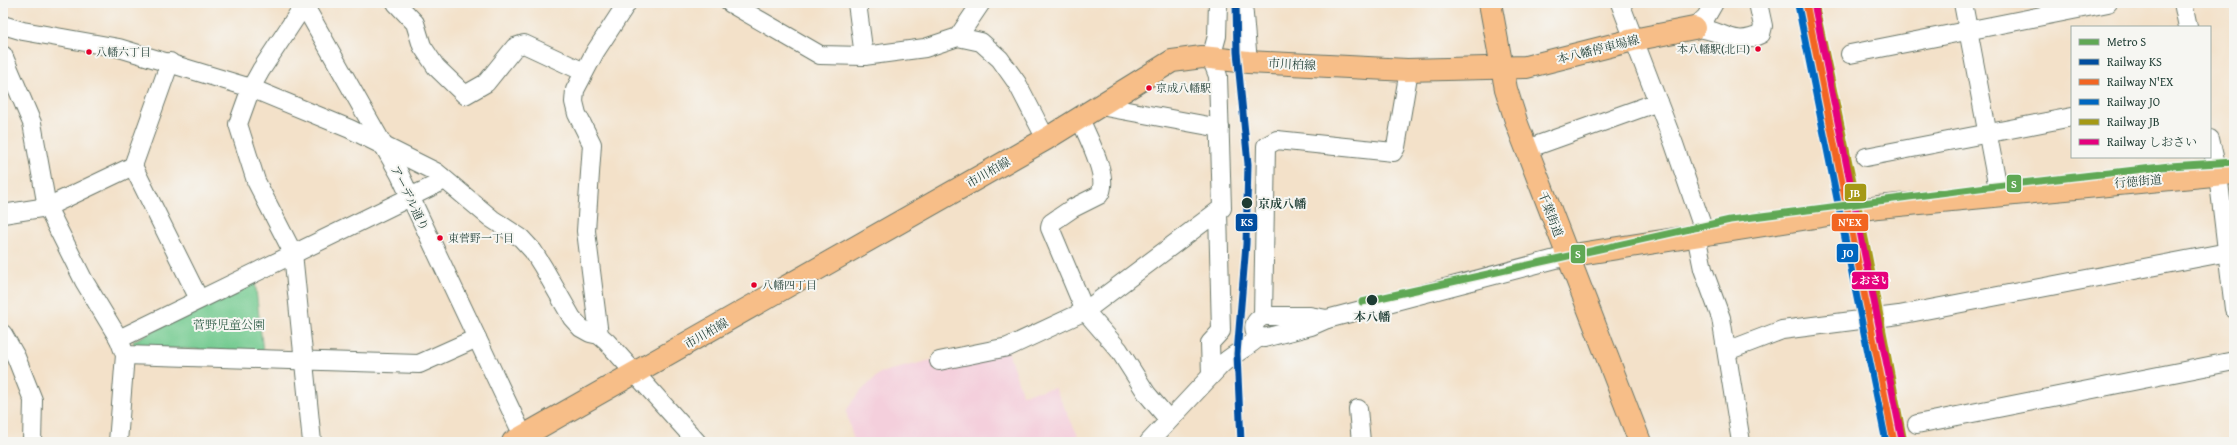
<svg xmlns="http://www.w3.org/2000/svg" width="2237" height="445" font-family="'Gentium Book Plus','Noto Serif JP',serif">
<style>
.built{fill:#f4cfdc}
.green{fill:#72ca8f;stroke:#488462}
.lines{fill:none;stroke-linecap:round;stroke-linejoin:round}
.minor-casing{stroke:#697668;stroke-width:20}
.major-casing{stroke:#697668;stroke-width:24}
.highway-casing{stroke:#697668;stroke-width:24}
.minor{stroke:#fff;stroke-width:18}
.major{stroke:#f7be88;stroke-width:22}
.highway{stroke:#f7be88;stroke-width:22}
.rail-1-casing{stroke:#f6f6f2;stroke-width:10}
.rail-2-casing{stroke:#f6f6f2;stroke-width:10}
.rail-3-casing{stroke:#f6f6f2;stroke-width:10}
.rail-4-casing{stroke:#f6f6f2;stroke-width:10}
.rail-5-casing{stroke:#f6f6f2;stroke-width:10}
.rail-1{stroke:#014ea0;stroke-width:7}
.rail-2{stroke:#f26522;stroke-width:7}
.rail-3{stroke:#0067c0;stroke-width:7}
.rail-4{stroke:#a59915;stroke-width:7}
.rail-5{stroke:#e5007d;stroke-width:7}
.metro-1-casing{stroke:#f6f6f2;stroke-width:10}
.metro-1{stroke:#60a854;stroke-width:7}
.bus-dot{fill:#e4002b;stroke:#f6f6f2;stroke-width:1.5}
.stop-dot{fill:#1f3d34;stroke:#f6f6f2;stroke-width:1.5}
.labels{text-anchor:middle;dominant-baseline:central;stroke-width:4;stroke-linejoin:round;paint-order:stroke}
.bus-label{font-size:11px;fill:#1f3d34;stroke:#f6f6f2;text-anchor:start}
.street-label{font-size:12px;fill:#1f3d34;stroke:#f6f6f2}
.stop-label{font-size:12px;font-weight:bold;fill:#1f3d34;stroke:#f6f6f2;text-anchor:start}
.park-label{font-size:12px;fill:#34604b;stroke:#f6f6f2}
.line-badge{stroke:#f6f6f2;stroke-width:1.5}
.badge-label{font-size:11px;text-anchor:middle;font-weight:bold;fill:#fff}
</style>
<rect width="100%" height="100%" fill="#f6f6f2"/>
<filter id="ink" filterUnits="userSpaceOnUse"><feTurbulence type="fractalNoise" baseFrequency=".025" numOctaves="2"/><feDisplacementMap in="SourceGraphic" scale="8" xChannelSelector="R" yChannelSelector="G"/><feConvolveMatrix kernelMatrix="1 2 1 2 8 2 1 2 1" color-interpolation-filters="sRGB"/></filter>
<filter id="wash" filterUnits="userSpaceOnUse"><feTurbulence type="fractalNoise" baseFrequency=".012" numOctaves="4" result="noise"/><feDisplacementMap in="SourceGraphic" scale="16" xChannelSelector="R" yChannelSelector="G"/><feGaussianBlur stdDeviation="0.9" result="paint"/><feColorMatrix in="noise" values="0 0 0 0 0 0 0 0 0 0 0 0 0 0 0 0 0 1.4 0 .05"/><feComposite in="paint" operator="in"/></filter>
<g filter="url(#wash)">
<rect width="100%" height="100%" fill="#f3e1c9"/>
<path class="built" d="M1008,351l14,43 33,-6 26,54h-227l-8,-31 12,-17 22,-21 55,-14z"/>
<path class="green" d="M255,281l8,71 -128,-5 -2,-6z"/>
</g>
<g filter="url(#ink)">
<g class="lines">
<g class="minor-casing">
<g id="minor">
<path d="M303,3l96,170 127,269"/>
<path d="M396,3l19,20 7,23 14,21 29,28 21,-12 29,-36 9,-3 60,28"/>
<path d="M730,3l90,52 44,1 61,-8 33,-11 23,5 19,17 17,24 29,56"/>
<path d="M857,3l7,53"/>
<path d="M1243,3l5,59"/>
<path d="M1620,3l54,141 31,90"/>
<path d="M1963,3l36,191"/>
<path d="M2183,3l5,24"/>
<path d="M304,5l-43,65 -10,18 -13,36 18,57 37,72 19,189"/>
<path d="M3,25l20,6 96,17 132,40 99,41 86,43 56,47 29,19 12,13 10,16 29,51 9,10 9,5 9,2 8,7 90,100"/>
<path d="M1694,28c29,0 37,21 67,6l2,-8 -5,-23"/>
<path d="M1694,28l12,-11 8,-14"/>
<path d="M958,37l23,-34"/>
<path d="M1850,54l258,-51"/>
<path d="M3,55l29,68 15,84 37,74 35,58 6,16 -7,87"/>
<path d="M170,62l-37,104 66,133"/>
<path d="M1100,106l120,22"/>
<path d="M1080,119c7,17 31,60 19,76l-26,13 -22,15 -1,5 35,83 34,39 28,44 22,26"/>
<path d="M2210,139l8,35 16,135"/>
<path d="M1538,145l120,-43"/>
<path d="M1866,157l206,-40"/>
<path d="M3,214l44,-7 86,-41"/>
<path d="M1696,235l7,34 18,49 20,124"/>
<path d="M1263,316l3,-170 11,-6 116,12 3,-5 13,-77"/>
<path d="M1263,316h47l17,3 -16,7 -47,12 -8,-3c-4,-10 -1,-14 7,-19z"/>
<path d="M1327,319l240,-63"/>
<path d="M3,334l13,23 17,43 -1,42"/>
<path d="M599,335l-13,-104 6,-87 -15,-30 -3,-12 1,-12 20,-38 32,-49"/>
<path d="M119,339l320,-156 3,-6"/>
<path d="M1727,351l55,-21 117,-15 329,-63"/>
<path d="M125,355l294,9 58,-26"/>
<path d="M939,361l69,-14 77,-36 137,-103 -4,-132 -7,-18 6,-22 1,-33"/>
<path d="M1211,375l-1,-32 11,-12 -3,-119"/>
<path d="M1358,409l3,33"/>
<path d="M1917,424l317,-63"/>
<path d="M1149,442l72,-77c12,-11 26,-17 38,-28"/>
</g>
</g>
<g class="major-casing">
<g id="major">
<path d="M1567,256l311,-49 356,-34"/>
<path d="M513,442l533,-303 126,-78 30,-4 46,5 159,8 119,-3 107,-27 61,-12"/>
</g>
</g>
<g class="highway-casing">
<path id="highway" d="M1490,3l16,86 11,35 123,318"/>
</g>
<use href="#minor" class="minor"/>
<use href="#major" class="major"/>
<use href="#highway" class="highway"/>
<g class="rail-1-casing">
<path id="rail-1" d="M1236,3l1,49 11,112 -2,80 -9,110 4,88"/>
</g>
<g class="rail-2-casing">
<path id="rail-2" d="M1806,3l88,439"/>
</g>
<g class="rail-3-casing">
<path id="rail-3" d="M1798,5l88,437"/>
</g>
<g class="rail-4-casing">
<path id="rail-4" d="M1815,3l52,245 37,194"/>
</g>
<g class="rail-5-casing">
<path id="rail-5" d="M1814,3l88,437"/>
</g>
<use href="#rail-1" class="rail-1"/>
<use href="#rail-2" class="rail-2"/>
<use href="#rail-3" class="rail-3"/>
<use href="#rail-4" class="rail-4"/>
<use href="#rail-5" class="rail-5"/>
<g class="metro-1-casing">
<path id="metro-1" d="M1362,302l368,-82 257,-33 183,-21 64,-4"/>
</g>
<use href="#metro-1" class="metro-1"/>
</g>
</g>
<g class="bus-dot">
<circle cx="1758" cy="49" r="3.5"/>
<circle cx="89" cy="52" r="3.5"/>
<circle cx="1149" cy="88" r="3.5"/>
<circle cx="440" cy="238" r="3.5"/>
<circle cx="754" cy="285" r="3.5"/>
</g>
<g class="stop-dot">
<circle cx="1247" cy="203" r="6"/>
<circle cx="1372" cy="300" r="6"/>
</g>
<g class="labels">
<g class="bus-label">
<text x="1750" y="49" text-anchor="end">本八幡駅(北口)</text>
<text x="96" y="52">八幡六丁目</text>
<text x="1156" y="88">京成八幡駅</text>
<text x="448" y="238">東菅野一丁目</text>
<text x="762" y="285">八幡四丁目</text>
</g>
<g class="street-label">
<text transform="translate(1598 49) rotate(-14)">本八幡停車場線</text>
<text transform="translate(1292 64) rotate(3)">市川柏線</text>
<text transform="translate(988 172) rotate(-30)">市川柏線</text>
<text transform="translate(2138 181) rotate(-5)">行徳街道</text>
<text transform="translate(410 198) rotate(64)">アーデル通り</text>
<text transform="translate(1551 214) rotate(69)">千葉街道</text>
<text transform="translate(706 333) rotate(-30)">市川柏線</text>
</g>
<g class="stop-label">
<text x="1258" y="203">京成八幡</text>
<text x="1372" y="316" text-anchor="middle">本八幡</text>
</g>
<g class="park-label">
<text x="229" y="324">菅野児童公園</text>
</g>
</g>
<g class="line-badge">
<rect x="2006" y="174" width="16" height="19" rx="4" fill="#60a854"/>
<rect x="1844" y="183" width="23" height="19" rx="4" fill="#a59915"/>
<rect x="1235" y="213" width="23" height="19" rx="4" fill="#014ea0"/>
<rect x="1831" y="213" width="38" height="19" rx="4" fill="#f26522"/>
<rect x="1836" y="243" width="23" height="20" rx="4" fill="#0067c0"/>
<rect x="1570" y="244" width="16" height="20" rx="4" fill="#60a854"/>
<rect x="1851" y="271" width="38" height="19" rx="4" fill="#e5007d"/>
</g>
<g class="badge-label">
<text x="2014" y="188">S</text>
<text x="1855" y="197">JB</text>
<text x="1247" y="226">KS</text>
<text x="1850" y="226">N'EX</text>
<text x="1848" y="257">JO</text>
<text x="1578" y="258">S</text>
<text x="1870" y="284">しおさい</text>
</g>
<rect width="2237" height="445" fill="none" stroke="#f6f6f2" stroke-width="16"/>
<rect x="2071" y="26" width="140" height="132" fill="#f6f6f2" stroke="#a0aca6"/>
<rect x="2079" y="39" width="20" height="6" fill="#60a854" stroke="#a0aca6"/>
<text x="2107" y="46" font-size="12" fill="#1f3d34">Metro S</text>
<rect x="2079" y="59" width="20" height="6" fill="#014ea0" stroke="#a0aca6"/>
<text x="2107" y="66" font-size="12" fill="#1f3d34">Railway KS</text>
<rect x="2079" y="79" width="20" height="6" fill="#f26522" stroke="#a0aca6"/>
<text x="2107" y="86" font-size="12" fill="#1f3d34">Railway N'EX</text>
<rect x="2079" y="99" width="20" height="6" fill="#0067c0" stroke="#a0aca6"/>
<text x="2107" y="106" font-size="12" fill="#1f3d34">Railway JO</text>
<rect x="2079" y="119" width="20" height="6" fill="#a59915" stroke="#a0aca6"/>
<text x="2107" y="126" font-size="12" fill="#1f3d34">Railway JB</text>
<rect x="2079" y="139" width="20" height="6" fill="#e5007d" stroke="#a0aca6"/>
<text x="2107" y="146" font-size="12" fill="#1f3d34">Railway しおさい</text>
</svg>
